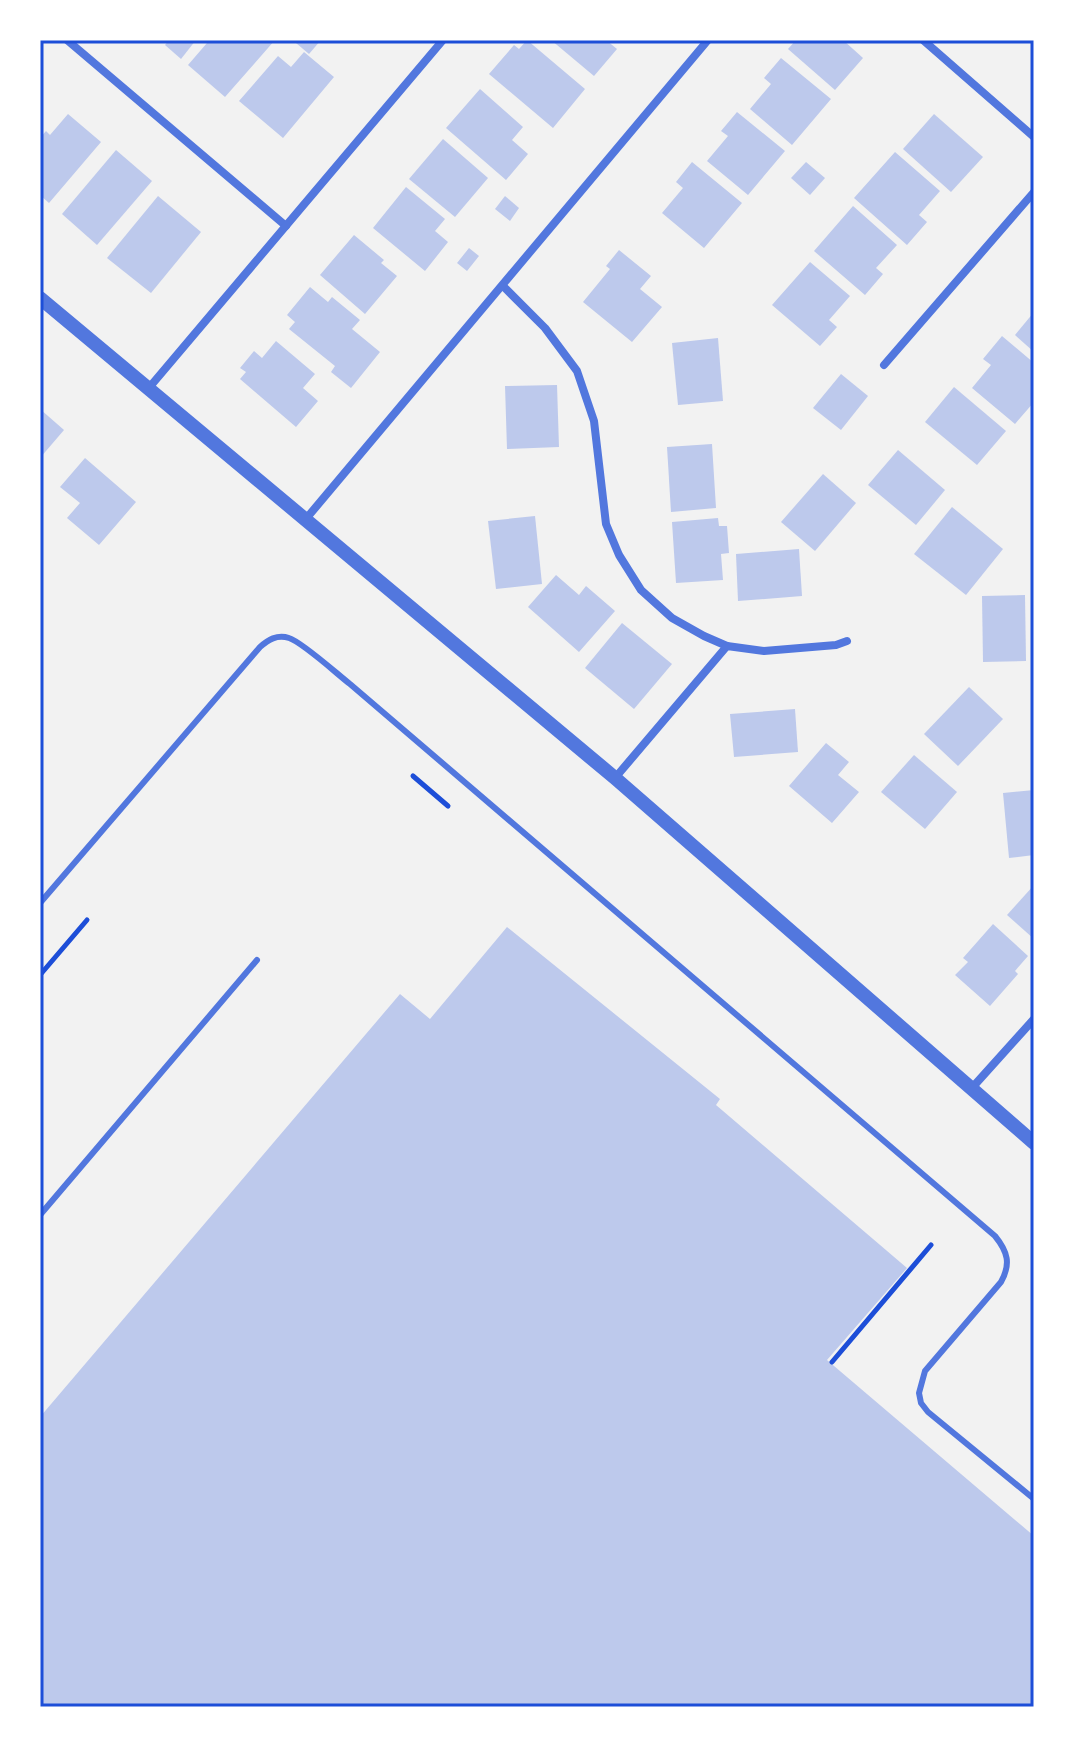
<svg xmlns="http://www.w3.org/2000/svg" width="1074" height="1747" font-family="Inter,sans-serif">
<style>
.building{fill:#bdc9ec}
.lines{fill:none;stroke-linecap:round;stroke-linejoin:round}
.path{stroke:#1d4ed8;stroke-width:5}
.service{stroke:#5277de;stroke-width:6}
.minor{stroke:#5277de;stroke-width:8}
.tertiary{stroke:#5277de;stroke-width:14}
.neatline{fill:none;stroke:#1d4ed8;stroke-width:3}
</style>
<rect width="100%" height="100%" fill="#f2f2f2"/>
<g class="building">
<path d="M169,40h27l-15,19 -16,-14z"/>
<path d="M204,40h71l-50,57 -37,-32 19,-22z"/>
<path d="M299,40h22l-12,14 -13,-11z"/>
<path d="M527,40l58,49 -32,39 -64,-54 25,-29 5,4z"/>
<path d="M551,40h55l11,9 -23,27z"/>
<path d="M796,40h47l20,18 -28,32 -47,-41z"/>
<path d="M304,52l30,25 -51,61 -44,-37 39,-45 13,11z"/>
<path d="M781,58l50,41 -39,46 -42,-36 21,-25 -7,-6z"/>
<path d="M480,89l43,38 -11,13 16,14 -22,26 -60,-52z"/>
<path d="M737,112l48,39 -37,44 -41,-34 21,-25 -7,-5z"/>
<path d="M68,114l33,28 -52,61 -9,-8v-57l6,-7 4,4z"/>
<path d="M934,114l49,43 -32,35 -48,-43z"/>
<path d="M443,139l45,39 -33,39 -46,-38z"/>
<path d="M116,150l36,31 -55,64 -35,-31z"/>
<path d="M895,152l45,39 -21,24 8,7 -20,23 -53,-47z"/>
<path d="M692,162l50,41 -38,45 -42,-35 21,-25 -7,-6z"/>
<path d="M806,162l19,16 -15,17 -19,-17z"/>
<path d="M406,187l39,32 -10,12 13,11 -23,29 -52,-43z"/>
<path d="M158,196l43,36 -50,61 -44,-35z"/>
<path d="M505,196l14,12 -9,13 -15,-12z"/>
<path d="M853,206l44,39 -21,23 7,6 -18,21 -51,-44z"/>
<path d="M354,235l30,25 -3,3 16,13 -32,38 -45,-39z"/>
<path d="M469,248l10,8 -12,15 -10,-8z"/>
<path d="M619,250l32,26 -11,13 22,18 -30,35 -49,-40 27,-33 -4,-3z"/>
<path d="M810,262l40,34 -21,24 8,7 -17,19 -48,-41z"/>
<path d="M310,287l18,15 4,-5 28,23 -8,9 28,23 -29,36 -20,-16 4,-6 -46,-37 6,-7 -8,-7z"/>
<path d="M1034,312v40l-19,-17z"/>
<path d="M1002,336l32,27v39l-19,22 -43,-36 19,-23 -8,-6z"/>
<path d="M718,338l5,63 -45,4 -6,-62z"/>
<path d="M276,341l39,33 -12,14 15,13 -22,26 -56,-48 6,-7 -6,-4 14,-17 8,7z"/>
<path d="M841,374l27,22 -27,34 -28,-22z"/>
<path d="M557,385l2,62 -52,2 -2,-63z"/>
<path d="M954,387l52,44 -29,34 -52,-43z"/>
<path d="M40,409l24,21 -24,28z"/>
<path d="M712,444l4,64 -45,4 -4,-65z"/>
<path d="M898,450l47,40 -29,35 -48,-40z"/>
<path d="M85,458l51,44 -37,43 -32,-27 13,-15 -20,-16z"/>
<path d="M823,474l33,29 -41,48 -34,-29z"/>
<path d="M952,507l51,42 -37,46 -52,-41z"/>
<path d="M535,516l7,68 -46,5 -8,-68z"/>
<path d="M718,518l1,8h8l2,27 -8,1 2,26 -47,3 -4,-61z"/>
<path d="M799,549l3,47 -64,5 -2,-47z"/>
<path d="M556,575l23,20 7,-9 29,25 -36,41 -51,-45z"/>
<path d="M1025,595l1,66 -43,1 -1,-66z"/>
<path d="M622,623l50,41 -38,45 -49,-41z"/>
<path d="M969,687l34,32 -45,47 -34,-32z"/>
<path d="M795,709l3,43 -64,5 -4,-43z"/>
<path d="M826,743l23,19 -11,13 21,17 -27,31 -43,-37z"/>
<path d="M914,755l43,37 -32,37 -44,-37z"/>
<path d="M1034,790v65l-25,3 -6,-65z"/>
<path d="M1034,885v54l-27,-24z"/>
<path d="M993,924l35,32 -13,15 3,3 -28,32 -35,-31 13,-13 -5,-4z"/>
<path d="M507,927l213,172 -4,6 191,163 -80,92 207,176v171h-994v-290l360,-423 30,25z"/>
</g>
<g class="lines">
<g class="path">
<path d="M413,776l35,30"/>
<path d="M40,975l47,-55"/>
<path d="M832,1362l99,-117"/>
</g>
<g class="service">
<path d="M40,903l220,-256c8,-7 17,-13 29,-9 13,4 47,35 61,46l645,552c13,16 16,28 6,46l-76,89 -6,22 2,10 7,9 106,87"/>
<path d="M40,1215l217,-255"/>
</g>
<g class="minor">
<path d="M67,40l219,186"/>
<path d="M923,40l111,97"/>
<path d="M503,286l42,42 32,43 17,50 12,103 13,31 22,35 31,28 32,18 23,10"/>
<path d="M884,365l150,-173"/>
<path d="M148,389l295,-349"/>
<path d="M305,520l403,-480"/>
<path d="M615,778l112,-132 37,5 72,-6 11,-4"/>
<path d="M971,1089l63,-70"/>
</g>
<path class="tertiary" d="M40,298l575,480 419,365"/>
</g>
<rect width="1074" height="1747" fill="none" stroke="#ffffff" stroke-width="84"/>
<rect x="42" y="42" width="990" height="1663" class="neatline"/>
</svg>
